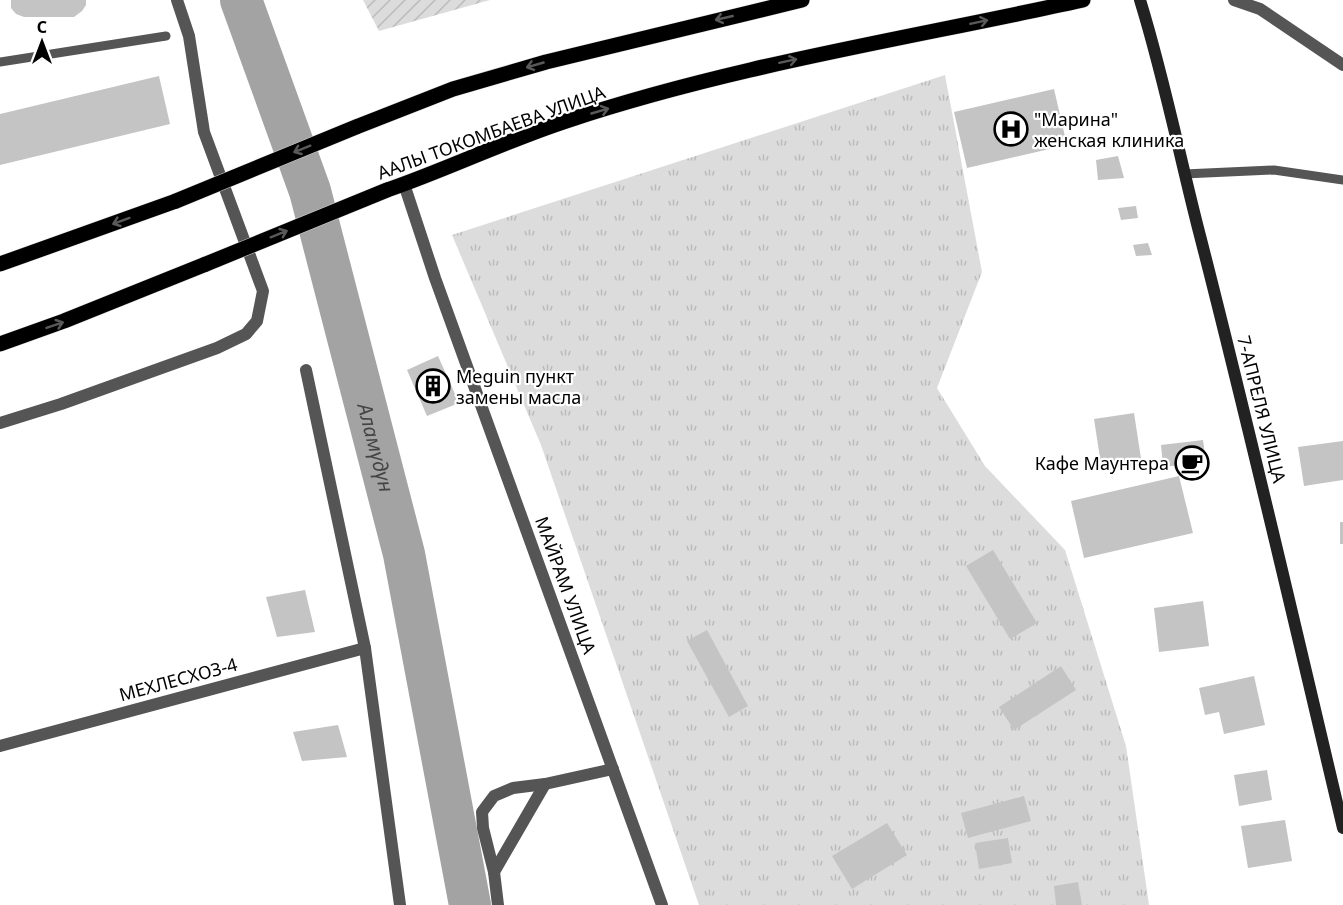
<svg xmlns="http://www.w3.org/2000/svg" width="1343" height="905" font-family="'Noto Sans',sans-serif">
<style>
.park{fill:url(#park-tufts)}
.garden{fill:url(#garden-furrows)}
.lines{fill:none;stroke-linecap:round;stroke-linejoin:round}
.river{stroke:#a3a3a3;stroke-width:42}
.building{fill:#c4c4c4}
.primary-casing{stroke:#dbdbdb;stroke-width:16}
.service{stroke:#555;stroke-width:9}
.minor{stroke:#555;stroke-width:12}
.secondary{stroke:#222;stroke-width:12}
.primary{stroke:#000;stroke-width:15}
.primary-bridge-casing{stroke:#dbdbdb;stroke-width:16;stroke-linecap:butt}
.primary-bridge{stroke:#000;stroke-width:15}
.oneway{stroke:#595959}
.labels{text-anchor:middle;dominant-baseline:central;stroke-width:4.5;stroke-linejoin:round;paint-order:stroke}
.poi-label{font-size:18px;fill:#000;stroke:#fff;text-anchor:start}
.street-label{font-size:18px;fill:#000;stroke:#fff}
.water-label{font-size:20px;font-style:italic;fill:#444;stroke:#fff}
</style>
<defs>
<pattern id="park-tufts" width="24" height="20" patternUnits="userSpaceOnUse" patternTransform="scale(1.5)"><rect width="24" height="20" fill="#dcdcdc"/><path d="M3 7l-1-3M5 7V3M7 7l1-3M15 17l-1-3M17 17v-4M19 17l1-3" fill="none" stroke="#bbb"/></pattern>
<pattern id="garden-furrows" width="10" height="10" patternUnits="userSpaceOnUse" patternTransform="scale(1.5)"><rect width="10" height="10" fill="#dcdcdc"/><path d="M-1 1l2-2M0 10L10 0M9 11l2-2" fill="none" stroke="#bbb"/></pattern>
</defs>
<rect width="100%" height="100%" fill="#fff"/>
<path class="park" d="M945,75l37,197 -45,116 48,78 80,84 61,196 23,159h-450l-158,-460 -89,-210z"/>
<path class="garden" d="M363,0h127l-111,31z"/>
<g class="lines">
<path class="river" id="s1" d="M241,0l69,191 94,363 66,351"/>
</g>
<g class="building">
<path d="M11,0h75v5l-4,6 -8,6h-50l-8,-3 -5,-6z"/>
<path d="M159,76l11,48 -170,41v-51z"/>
<path d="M1054,89l13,56 -100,23 -13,-56z"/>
<path d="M1118,156l6,22 -26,2 -2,-20z"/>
<path d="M1136,206l2,12 -17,2 -3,-12z"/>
<path d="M1148,243l4,12 -16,1 -3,-11z"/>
<path d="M438,356l21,47 -32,13 -20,-46z"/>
<path d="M1134,413l8,52 -40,6 -8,-52z"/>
<path d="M1203,440l3,22 -43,5 -2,-22z"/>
<path d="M1343,441v39l-39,6 -6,-39z"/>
<path d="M1179,476l14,57 -109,25 -13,-57z"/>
<rect x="1340" y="522" width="3" height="22"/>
<path d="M993,550l44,73 -27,16 -44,-73z"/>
<path d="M305,590l10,42 -38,5 -11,-40z"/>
<path d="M1203,601l6,45 -50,6 -5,-44z"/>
<path d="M707,630l41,76 -19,11 -42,-76z"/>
<path d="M1061,666l15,24 -62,40 -15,-23z"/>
<path d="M1254,676l11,49 -41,9 -5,-22 -14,3 -6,-27z"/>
<path d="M338,725l9,32 -45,4 -9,-29z"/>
<path d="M1267,770l5,30 -33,6 -5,-31z"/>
<path d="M1024,796l7,25 -63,17 -7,-25z"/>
<path d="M1285,820l7,41 -44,7 -7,-42z"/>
<path d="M887,823l20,32 -55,34 -20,-33z"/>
<path d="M1008,838l4,25 -33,6 -4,-26z"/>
<path d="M1078,882l4,23h-26l-2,-19z"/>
</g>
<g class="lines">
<g class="primary-casing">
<g id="primary">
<path d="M356,127l97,-38 93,-27 256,-62"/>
<path d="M387,190c61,-21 118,-49 179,-69 168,-56 345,-83 517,-121"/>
<path d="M0,264l176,-63"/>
<path d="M0,344l64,-23 142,-57"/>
</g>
</g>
<g class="service">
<path d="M0,62l166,-26"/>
<path d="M1184,174l90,-4 69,10"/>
</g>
<g class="minor">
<path d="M1234,0l26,9 83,56"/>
<path d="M404,184l31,94 227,627"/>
<path d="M306,370l59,278 35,257"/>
<path d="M0,423l61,-19 156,-56 29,-14 11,-13 6,-30 -59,-159 -15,-96 -12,-36"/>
<path d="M0,746l365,-98"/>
<path d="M494,872l51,-88"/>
<path d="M498,905l-4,-33 -11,-44 -1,-16 12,-16 19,-8 32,-4 68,-15"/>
</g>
<path class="secondary" d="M1140,0c23,74 38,149 57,224 52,201 98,402 146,604"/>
<use href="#primary" class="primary"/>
<g class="primary-bridge-casing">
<g id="primary-bridge">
<path d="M176,201l180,-74"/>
<path d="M206,264l181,-74"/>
</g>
</g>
<use href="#primary-bridge" class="primary-bridge"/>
</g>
<defs><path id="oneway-shaft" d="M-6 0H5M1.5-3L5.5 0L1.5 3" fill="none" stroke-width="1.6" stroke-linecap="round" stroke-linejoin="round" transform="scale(1.5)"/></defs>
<g class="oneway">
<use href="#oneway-shaft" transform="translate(724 18) rotate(167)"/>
<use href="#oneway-shaft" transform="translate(979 22) rotate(-12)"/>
<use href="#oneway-shaft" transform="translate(788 61) rotate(-12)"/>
<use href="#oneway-shaft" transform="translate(535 65) rotate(164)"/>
<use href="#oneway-shaft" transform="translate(600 111) rotate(-16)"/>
<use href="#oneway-shaft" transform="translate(302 149) rotate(158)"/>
<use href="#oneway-shaft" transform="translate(121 221) rotate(160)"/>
<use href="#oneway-shaft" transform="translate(279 234) rotate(-22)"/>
<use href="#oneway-shaft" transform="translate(55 325) rotate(-19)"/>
</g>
<defs>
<g id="hospital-ring" transform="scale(1.725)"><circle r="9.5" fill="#fff" stroke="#000" stroke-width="1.5"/><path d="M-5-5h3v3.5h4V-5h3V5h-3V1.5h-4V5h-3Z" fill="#000"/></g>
<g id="building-ring" transform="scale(1.725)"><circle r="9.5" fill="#fff" stroke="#000" stroke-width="1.5"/><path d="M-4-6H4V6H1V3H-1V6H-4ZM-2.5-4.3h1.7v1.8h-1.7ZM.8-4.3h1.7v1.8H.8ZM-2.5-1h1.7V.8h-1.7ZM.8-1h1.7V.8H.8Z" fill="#000"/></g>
<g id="cafe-ring" transform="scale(1.725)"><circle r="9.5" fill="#fff" stroke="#000" stroke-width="1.5"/><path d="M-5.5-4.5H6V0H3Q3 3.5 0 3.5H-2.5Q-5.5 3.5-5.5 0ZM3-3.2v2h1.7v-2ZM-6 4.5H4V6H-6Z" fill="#000"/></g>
</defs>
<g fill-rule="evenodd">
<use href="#hospital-ring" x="1011" y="129"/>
<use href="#building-ring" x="433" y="386"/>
<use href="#cafe-ring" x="1192" y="463"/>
</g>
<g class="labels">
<g class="poi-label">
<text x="1034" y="119">"Марина"<tspan x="1034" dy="21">женская клиника</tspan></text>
<text x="456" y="376">Meguin пункт<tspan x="456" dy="21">замены масла</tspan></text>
<text x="1169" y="463" text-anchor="end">Кафе Маунтера</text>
</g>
<g class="street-label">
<text transform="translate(491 132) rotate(-20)">ААЛЫ ТОКОМБАЕВА УЛИЦА</text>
<text transform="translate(1262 409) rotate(76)">7-АПРЕЛЯ УЛИЦА</text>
<text transform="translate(566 585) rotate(70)">МАЙРАМ УЛИЦА</text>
<text transform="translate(178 679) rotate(-15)">МЕХЛЕСХОЗ-4</text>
</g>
<g class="water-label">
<text stroke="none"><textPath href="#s1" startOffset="468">Аламүдүн</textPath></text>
</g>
</g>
<g transform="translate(42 42)" stroke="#ffffff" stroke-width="4.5" paint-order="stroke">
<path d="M0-4.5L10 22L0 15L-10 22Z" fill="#000000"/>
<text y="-9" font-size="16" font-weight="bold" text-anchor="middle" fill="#000000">С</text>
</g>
</svg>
